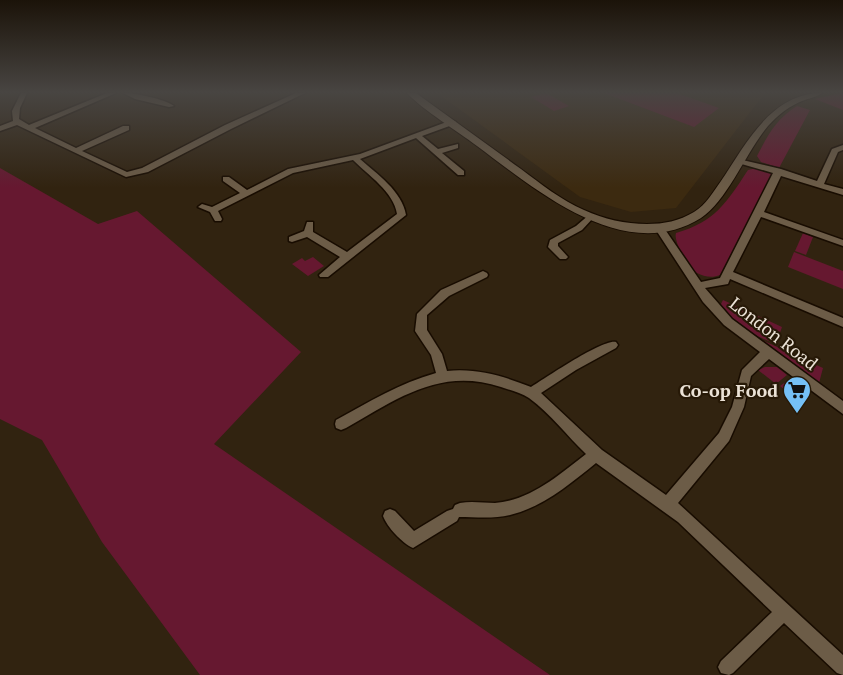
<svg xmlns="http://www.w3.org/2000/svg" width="843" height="675" font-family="'PT Serif',serif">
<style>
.built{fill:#3c2a10}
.green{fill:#661830}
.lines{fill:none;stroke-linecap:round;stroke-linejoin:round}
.minor-casing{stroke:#180c00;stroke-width:3}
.tertiary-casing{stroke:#180c00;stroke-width:2}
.minor{fill:#6c5c47;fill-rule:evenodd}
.tertiary{fill:#6c5c47;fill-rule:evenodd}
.labels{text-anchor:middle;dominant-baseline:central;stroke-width:4.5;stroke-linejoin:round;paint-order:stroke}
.street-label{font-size:18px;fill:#ebe2d6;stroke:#271907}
.poi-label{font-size:18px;font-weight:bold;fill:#ebe2d6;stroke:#271907;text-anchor:end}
</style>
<rect width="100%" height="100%" fill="#312310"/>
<path class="built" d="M437,93h328l-89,115 -45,4 -51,-15z"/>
<g class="green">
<path d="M546,93l23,13 -15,5 -23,-14z"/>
<path d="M604,93h73l42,15 -25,19z"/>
<path d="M843,93v17l-28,-11 26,-6z"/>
<path d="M797,106l13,4 -31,58 -18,-6 -4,-6c11,-21 19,-37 40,-50z"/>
<path d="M0,168l98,56 39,-13 164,141 -87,92 336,231h-350l-98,-133 -60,-102 -42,-21z"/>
<path d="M757,168l12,3 5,6 -54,98c-7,3 -16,2 -23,-2 -8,-5 -24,-31 -21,-40 39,-11 51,-31 72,-63z"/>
<path d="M803,233l10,4 -7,18 -11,-4z"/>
<path d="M794,252l49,19v18l-55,-22z"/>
<path d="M313,257l11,9 -16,10 -16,-12 10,-6 3,3z"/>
<path d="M723,300l59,27 -6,17c-19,-8 -48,-18 -55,-40z"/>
<path d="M751,335l72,33 -4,15z"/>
<path d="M765,367h12l10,8 -11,9 -18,-14z"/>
<path d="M791,378l18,14 -11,9 -18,-15z"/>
</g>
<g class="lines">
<g class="minor-casing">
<g id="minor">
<path d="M21,93h6l-7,15 -1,11 10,6 78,-32h9l-81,35 41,20 47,-22h6v4l-47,21 45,21 15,-4 83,-43 71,-32h9l-74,36 -83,43 -22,5 -109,-52 -17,6v-5l13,-5 -1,-10z"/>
<path d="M123,93c12,0 42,6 51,13l-5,1 -34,-8z"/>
<path d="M452,120l4,2 -1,2 -33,12 16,13 20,-5v4l-16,5 22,18v4h-6l-42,-37 -56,21c17,15 42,32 46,56l-78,62h-8l-1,-2 21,-18 -33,-20 -15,5 -3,-1v-4l15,-6 3,-9h6v10l34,20 50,-38c-3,-22 -29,-39 -44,-54l-60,13 -75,38 4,8 -1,2h-6l-5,-9 -12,-5 4,-3 10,3 28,-14 -17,-12v-4h6l18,13 41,-21 72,-15z"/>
<path d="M843,145v5l-5,2 -14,32 19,5v6l-62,-19 -17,36 79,28v6l-82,-29 -28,55 110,46v9l-113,-48 -2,5 -23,4 27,31 111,82v13l-74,-55 -18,17 -7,31 -15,34 -51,62 165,152v20l-6,-2 -53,-50 -51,50 -4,2 -8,-2 -3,-6 3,-6 51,-49 -94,-90 -82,-59c-26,21 -53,44 -86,52 -16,4 -35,2 -51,2l-2,4 -44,27c-11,-5 -26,-21 -30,-32l2,-5 5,-2 5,2 19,20 33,-20 6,-2 2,-4 5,-2c12,-2 23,0 35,0 36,-3 64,-28 91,-49 -19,-18 -35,-40 -57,-56 -8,-5 -19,-8 -28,-11 -61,-20 -104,12 -155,41l-5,2 -5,-2 -1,-4 1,-4c33,-18 64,-37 100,-47l-5,-18 -16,-24 2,-17 24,-24 42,-19 4,2 1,2 -1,2 -38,19 -22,19v15l15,24 5,17c30,-3 56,5 84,16 13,-8 73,-49 85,-45l2,3 -2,3 -40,22 -35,23 61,57 64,45 53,-62 13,-26 10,-37 18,-18 -36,-27 -21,-23 -49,-75 5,-3 3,1 39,57 19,-4 53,-105 -35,-10v-4l43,10 36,12 15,-32z"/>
<path d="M590,214l4,3 -12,13 -24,13v3l10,11 -2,2h-6l-12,-12 2,-7 26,-14z"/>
</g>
</g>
<g class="tertiary-casing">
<path id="tertiary" d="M407,93h9c35,25 70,51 105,76 20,15 40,31 63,41 20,9 41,14 63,14 17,0 32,-3 47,-12 12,-7 19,-20 27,-31 25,-37 50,-88 101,-88 -5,4 -12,5 -17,7 -15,5 -27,15 -37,26 -22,26 -40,74 -67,92 -77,48 -166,-29 -224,-72 -21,-16 -53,-35 -70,-53z"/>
</g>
<use href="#minor" class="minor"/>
<use href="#tertiary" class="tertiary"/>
</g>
<linearGradient id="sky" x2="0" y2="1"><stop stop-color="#1b1309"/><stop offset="0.49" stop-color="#484542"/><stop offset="1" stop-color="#484542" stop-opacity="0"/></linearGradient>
<rect width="843" height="188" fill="url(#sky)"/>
<defs>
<g id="supermarket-pin" transform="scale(1.4375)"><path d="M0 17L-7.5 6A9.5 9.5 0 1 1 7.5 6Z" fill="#75c0f6" stroke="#271907"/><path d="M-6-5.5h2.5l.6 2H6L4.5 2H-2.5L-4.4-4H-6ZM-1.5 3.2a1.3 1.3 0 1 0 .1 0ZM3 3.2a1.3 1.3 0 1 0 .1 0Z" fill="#111"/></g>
</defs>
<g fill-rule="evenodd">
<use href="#supermarket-pin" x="797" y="390"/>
</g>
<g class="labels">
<g class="street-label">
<text transform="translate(774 333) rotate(38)">London Road</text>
</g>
<g class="poi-label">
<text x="778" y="390">Co-op Food</text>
</g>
</g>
</svg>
